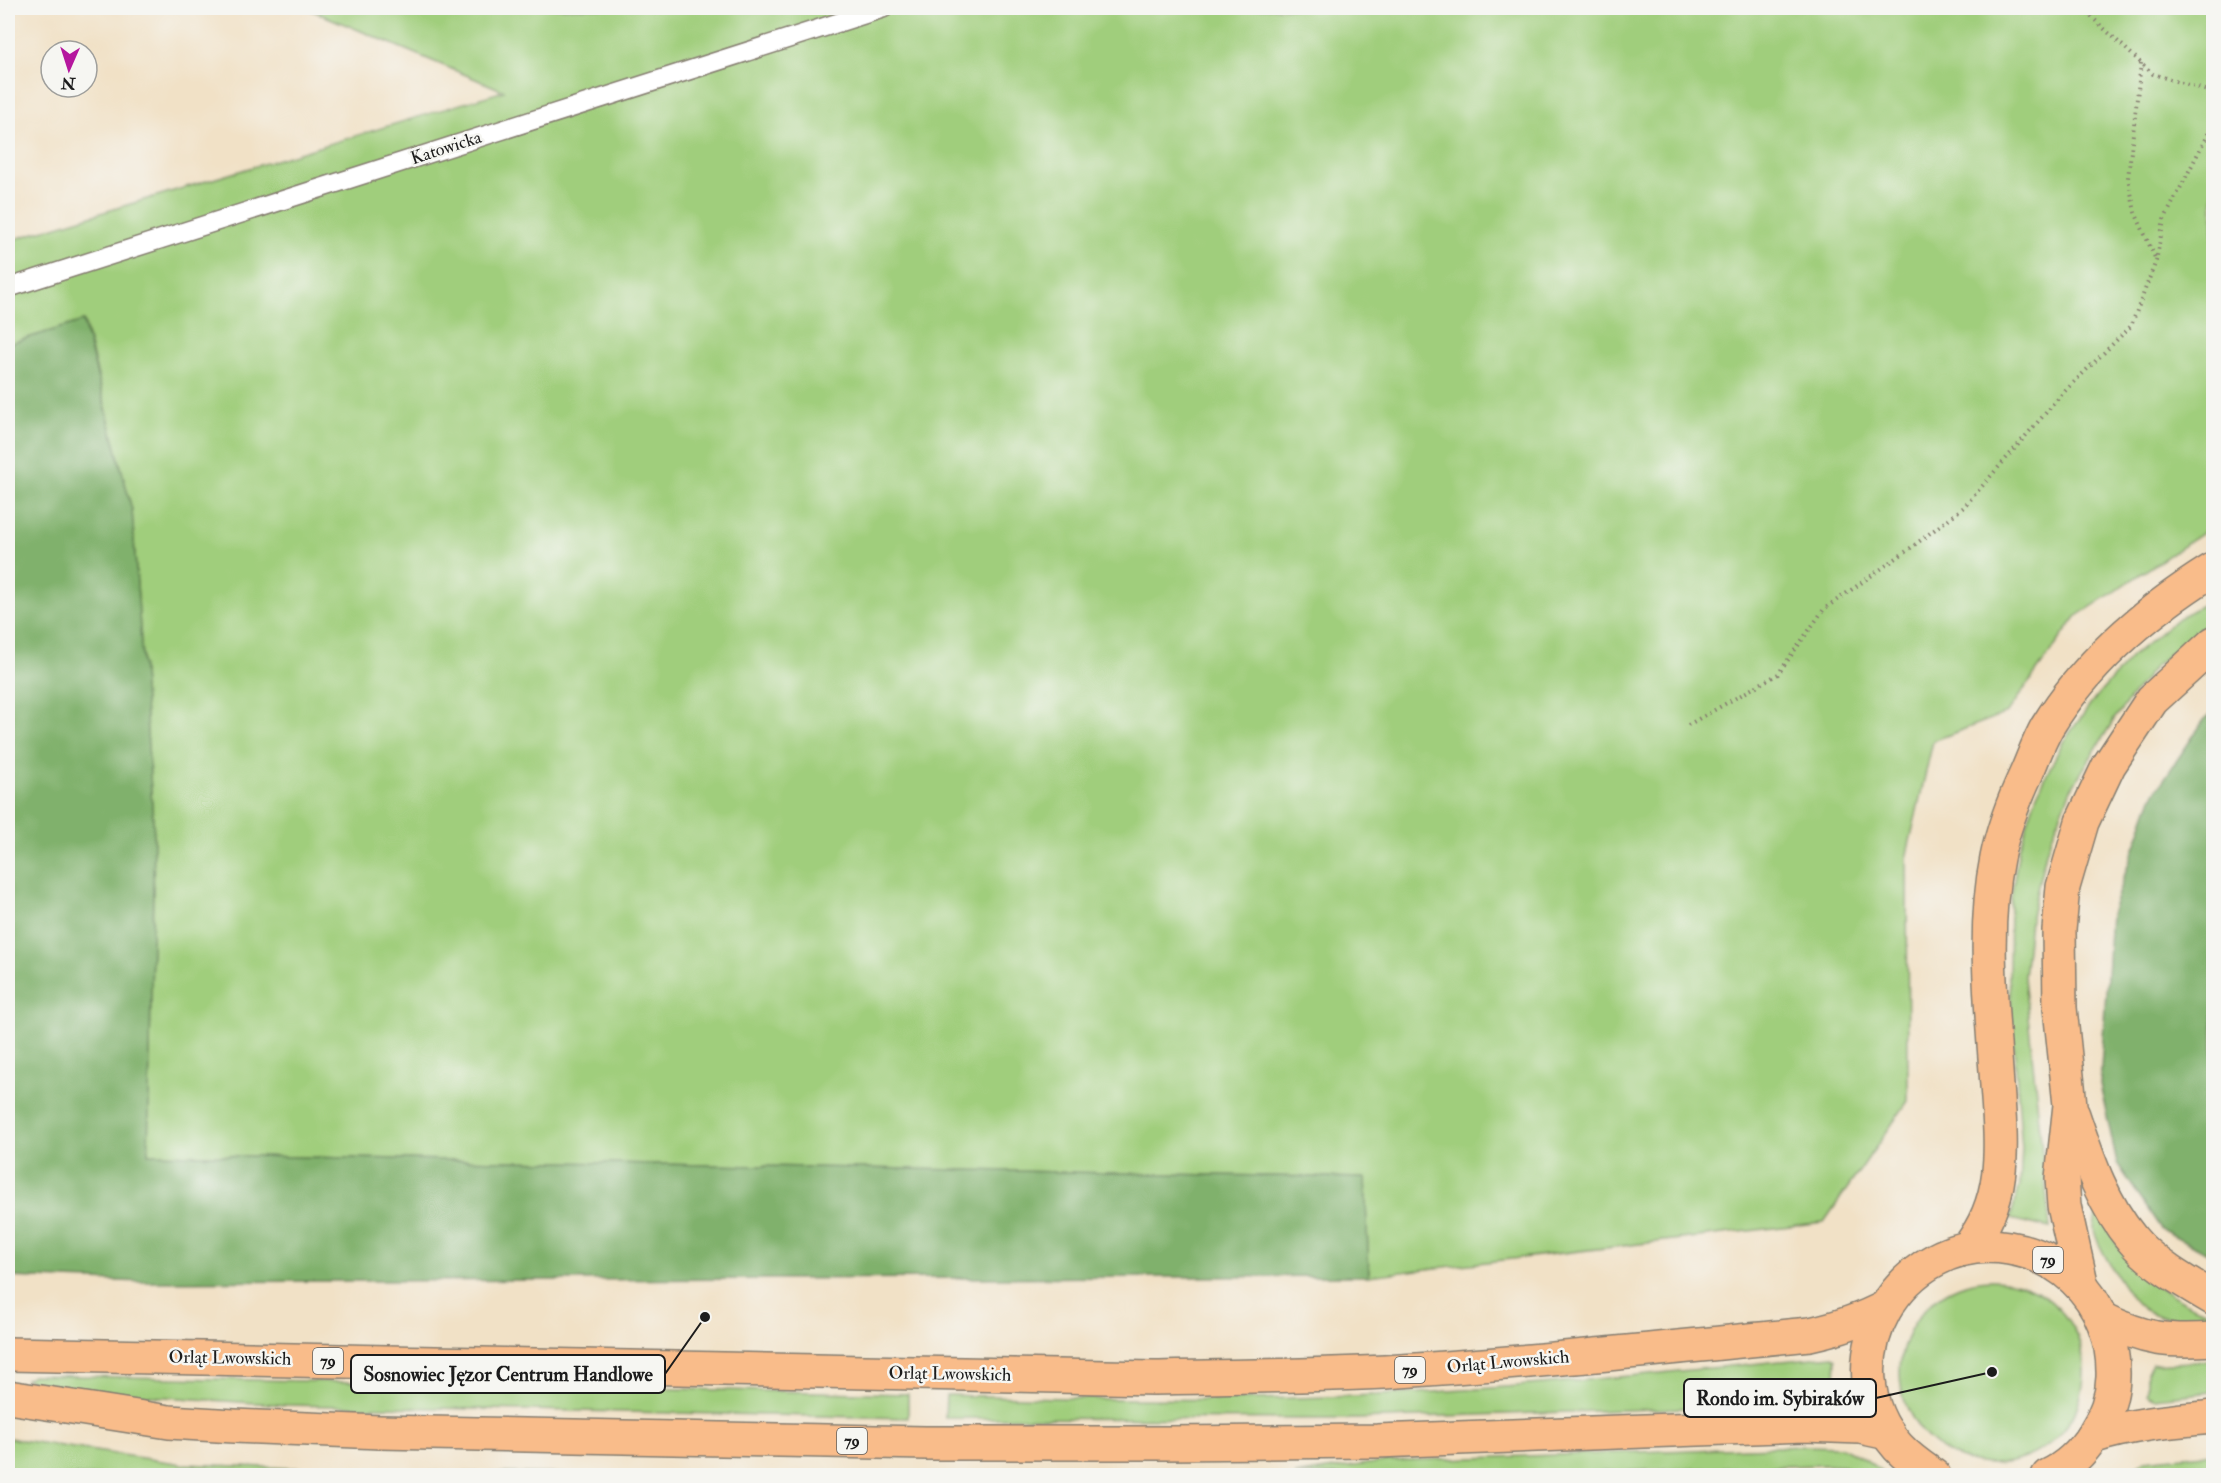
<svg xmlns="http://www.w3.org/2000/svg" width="2221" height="1483" font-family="'IM FELL Double Pica',serif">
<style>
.green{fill:#a0ce7c;stroke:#5e754c;stroke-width:1.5}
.forest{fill:#80b16c;stroke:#4e6644;stroke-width:1.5}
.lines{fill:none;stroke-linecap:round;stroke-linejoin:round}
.lane-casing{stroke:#867e71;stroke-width:21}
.primary-casing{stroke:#867e71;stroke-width:36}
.highway-casing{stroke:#867e71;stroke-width:36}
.path{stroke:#867e71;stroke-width:4;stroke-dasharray:1.5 4.5;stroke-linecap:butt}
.lane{stroke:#fff;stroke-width:18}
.primary{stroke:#f9bc8a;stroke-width:33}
.highway{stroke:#f9bc8a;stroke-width:33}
.labels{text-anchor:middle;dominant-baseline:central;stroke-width:5;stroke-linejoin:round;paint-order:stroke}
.shield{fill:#f6f6f2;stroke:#5d5d5c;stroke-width:1.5}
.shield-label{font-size:16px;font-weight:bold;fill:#1c1c1c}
.street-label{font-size:18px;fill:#1c1c1c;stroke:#f6f6f2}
.leader{fill:none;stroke:#1c1c1c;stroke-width:2}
.callout-dot{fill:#1c1c1c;stroke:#f6f6f2;stroke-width:2}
.callout{fill:#f6f6f2;stroke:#1c1c1c;stroke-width:2}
.callout-label{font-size:20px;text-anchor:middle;font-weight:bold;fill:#1c1c1c}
</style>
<rect width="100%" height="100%" fill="#f6f6f2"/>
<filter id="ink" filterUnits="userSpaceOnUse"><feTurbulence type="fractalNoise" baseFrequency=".0167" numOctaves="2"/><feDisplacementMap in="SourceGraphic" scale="12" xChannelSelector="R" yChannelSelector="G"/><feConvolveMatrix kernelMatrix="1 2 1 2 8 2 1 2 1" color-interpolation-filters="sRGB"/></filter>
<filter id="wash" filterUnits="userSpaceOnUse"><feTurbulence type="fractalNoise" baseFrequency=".008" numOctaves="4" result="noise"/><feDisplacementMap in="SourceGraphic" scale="24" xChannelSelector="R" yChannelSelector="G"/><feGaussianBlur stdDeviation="1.35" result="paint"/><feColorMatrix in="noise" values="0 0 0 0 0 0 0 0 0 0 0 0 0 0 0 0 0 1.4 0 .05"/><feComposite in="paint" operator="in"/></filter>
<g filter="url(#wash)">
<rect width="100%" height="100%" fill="#f1e1c6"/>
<g class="green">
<path d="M306,8h1907v518l-137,91 -69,96 -74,28 -26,113 1,247 -84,121 -455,54 -4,-98 -1217,-24 6,-318 -22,-326 -48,-189 -76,23v-103l496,-150z"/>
<path d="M2213,599v18l-59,50 -39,51 -44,71 -25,63 -16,68 -6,57 26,251 -40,-9 10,-34 2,-37 -13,-171 1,-72 9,-56 18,-55 26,-52 34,-46 34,-39 47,-39z"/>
<path d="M2097,1210l22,38 42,41 33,18 19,7v3c-23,4 -46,5 -68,-7 -14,-7 -49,-65 -51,-81 0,-6 2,-13 3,-19z"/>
<circle cx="1992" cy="1372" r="92"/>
<path d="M1833,1356l3,3 -1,20 3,20 -4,4 -478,16 -411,-1 1,-23c136,4 272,7 408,1 160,-6 320,-25 479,-40z"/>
<path d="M2213,1361v31l-59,6 -7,-4v-22l5,-8z"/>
<path d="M32,1375l876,19v24l-622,-13 -166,-11 -87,-12 -7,-3z"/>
<path d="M8,1438l174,26 218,8 3,3 -395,1z"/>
<path d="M1805,1446l36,1 24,12 21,16h-22l-20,-9 -20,-1 -336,10h-193l92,-14z"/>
<path d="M2213,1453v22h-87l19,-15z"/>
</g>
<g class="forest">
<path d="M83,321l49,189 22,326 -6,318 1217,24 4,98 -1224,6 -137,-5v-933z"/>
<path d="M2213,712v544l-52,-27 -44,-66 -17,-79 11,-170 41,-117 52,-77z"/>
<path d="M400,1472l248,3 -245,1z"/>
</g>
</g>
<g filter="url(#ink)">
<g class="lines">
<g class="lane-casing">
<path id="lane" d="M8,288l876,-280"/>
</g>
<g class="primary-casing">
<g id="primary">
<path d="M2103,1319c42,21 64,23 111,20"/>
<path d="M8,1354l1145,24c78,-2 155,-2 232,-6 142,-9 284,-24 425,-38 27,-6 52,-14 76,-27"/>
<path d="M8,1397l161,25 65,4 146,6 545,11h243l209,-2 428,-16 55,2 28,6"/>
<path d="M2092,1437c40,-13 80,-16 122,-20"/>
<path d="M1934,1476c-13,-9 -25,-17 -36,-29 -74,-83 2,-217 111,-199 25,4 47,14 65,31 27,25 40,61 39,98 -1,39 -29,82 -65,99"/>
</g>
</g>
<g class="highway-casing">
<g id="highway">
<path d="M2073,1115c15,44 29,88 59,124 18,23 56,45 82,60"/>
<path d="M1968,1248c43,-53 32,-113 28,-177 -5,-70 -13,-144 1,-213 6,-30 17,-58 30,-86 6,-14 12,-31 20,-45 41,-67 101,-117 167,-158"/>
<path d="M2082,1287l-18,-81 -2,-28 8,-73 -10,-97 -1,-78 4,-43 19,-65 27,-57 43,-65 62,-57"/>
</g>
</g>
<g class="path">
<path d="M2082,8l71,66 61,19"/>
<path d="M2141,63l-13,115 7,34 21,48"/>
<path d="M1688,725l90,-51 46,-65 84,-59 56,-43 99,-114 68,-67 25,-65 8,-41 50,-98"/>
</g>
<use href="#lane" class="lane"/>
<use href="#primary" class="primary"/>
<use href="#highway" class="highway"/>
</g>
</g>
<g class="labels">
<g class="shield">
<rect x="2033" y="1247" width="30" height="26" rx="4.5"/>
<rect x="313" y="1348" width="30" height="26" rx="4.5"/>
<rect x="1395" y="1357" width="30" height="26" rx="4.5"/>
<rect x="837" y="1428" width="30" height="26" rx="4.5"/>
</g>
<g class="shield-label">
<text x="2048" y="1260">79</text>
<text x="328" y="1361">79</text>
<text x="1410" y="1370">79</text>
<text x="852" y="1441">79</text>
</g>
<g class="street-label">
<text transform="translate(446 148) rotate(-18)">Katowicka</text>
<text transform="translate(230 1358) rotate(1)">Orląt Lwowskich</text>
<text transform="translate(1508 1362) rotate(-5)">Orląt Lwowskich</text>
<text transform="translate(950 1374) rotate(1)">Orląt Lwowskich</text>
</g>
</g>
<path class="leader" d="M705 1317L665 1374M1992 1372L1876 1398"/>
<g class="callout-dot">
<circle cx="705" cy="1317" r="6"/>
<circle cx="1992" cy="1372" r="6"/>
</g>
<g class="callout">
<rect x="351" y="1355" width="314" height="38" rx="6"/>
<rect x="1684" y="1379" width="192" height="38" rx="6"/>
</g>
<g class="callout-label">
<text x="508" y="1381">Sosnowiec Jęzor Centrum Handlowe</text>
<text x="1780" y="1405">Rondo im. Sybiraków</text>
</g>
<rect width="2221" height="1483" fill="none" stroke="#f6f6f2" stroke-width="30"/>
<g transform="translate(69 69) rotate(183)"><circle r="28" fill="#f6f6f2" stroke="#9f9f9c" stroke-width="1.5"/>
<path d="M0-4.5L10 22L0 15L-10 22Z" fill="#b5179e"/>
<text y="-9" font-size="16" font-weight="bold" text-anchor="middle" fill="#1c1c1c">N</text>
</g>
</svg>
